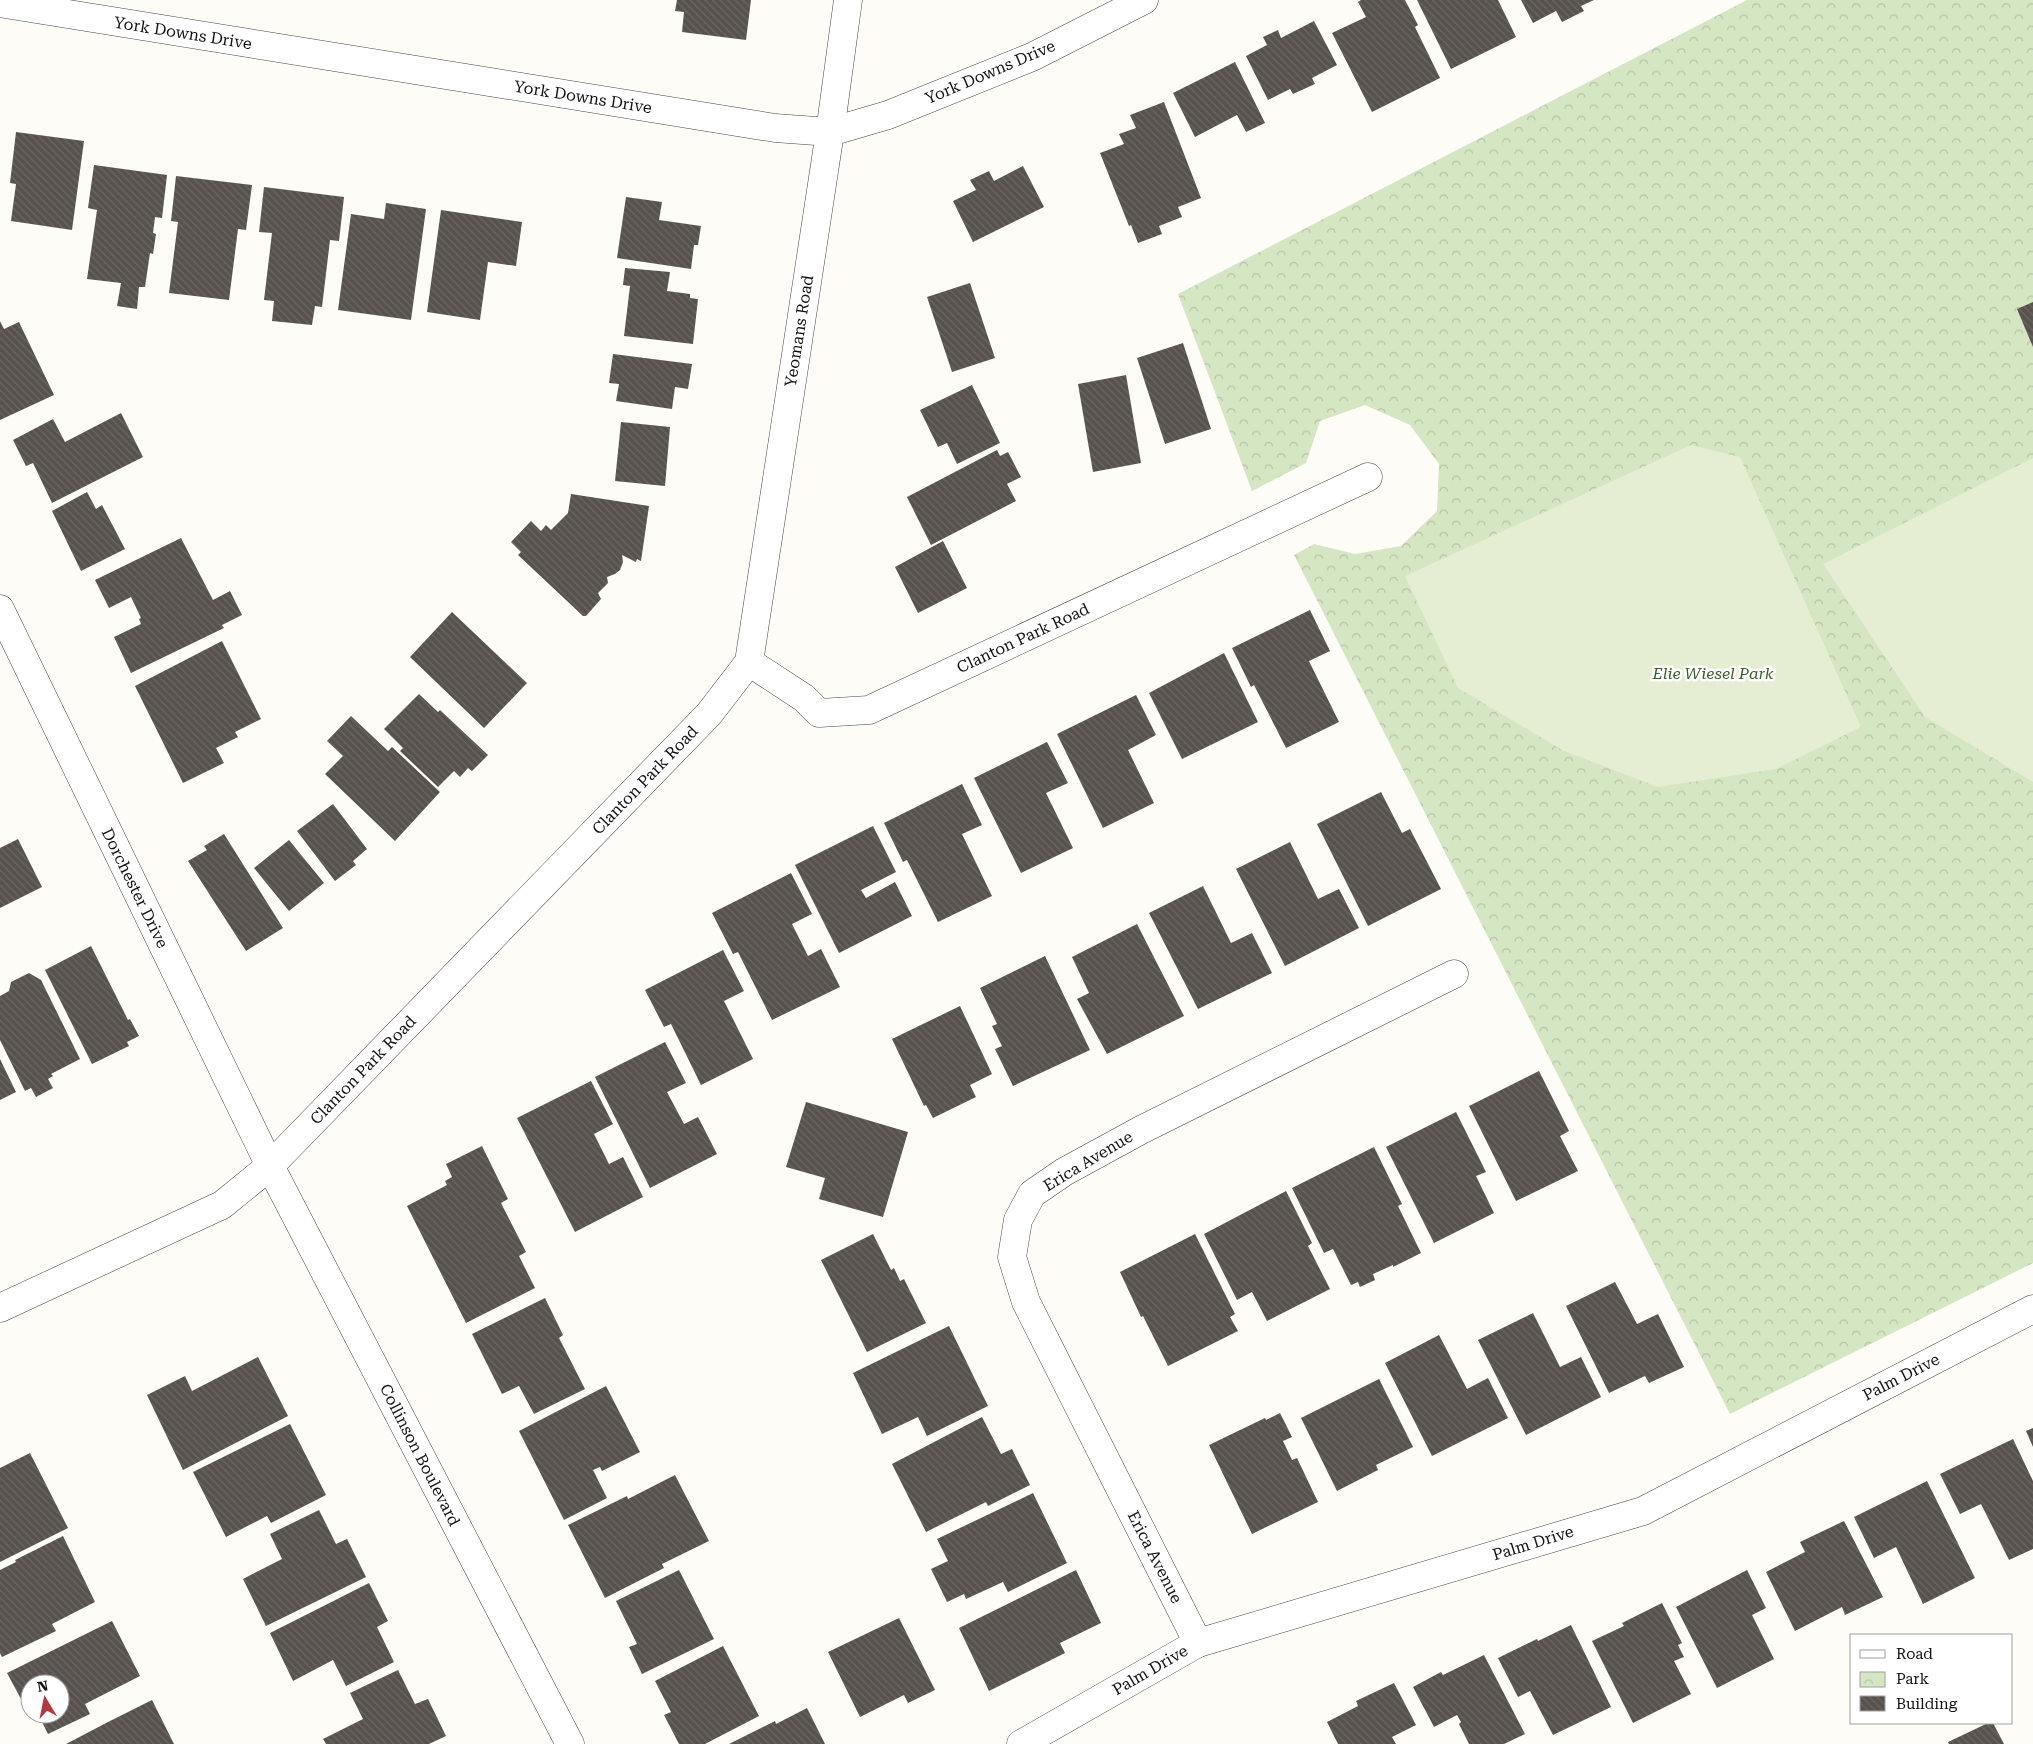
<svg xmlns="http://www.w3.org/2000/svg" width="2033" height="1744" font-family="'Roboto Serif',serif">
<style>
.park{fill:url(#park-crowns)}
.pitch{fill:#e5eed3}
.building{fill:url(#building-back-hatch)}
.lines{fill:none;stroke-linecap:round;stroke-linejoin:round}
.minor-casing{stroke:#444;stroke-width:29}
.minor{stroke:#fff;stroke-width:28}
.labels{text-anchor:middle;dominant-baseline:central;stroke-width:5;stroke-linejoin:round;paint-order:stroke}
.street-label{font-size:16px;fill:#111;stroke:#fff}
.park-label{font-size:16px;font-style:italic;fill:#356227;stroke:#fff}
</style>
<defs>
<pattern id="park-crowns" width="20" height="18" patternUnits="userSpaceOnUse" patternTransform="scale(1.25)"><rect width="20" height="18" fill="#d5e6c2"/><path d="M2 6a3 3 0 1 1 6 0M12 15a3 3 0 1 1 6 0" fill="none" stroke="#b6c4a6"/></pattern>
<pattern id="building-back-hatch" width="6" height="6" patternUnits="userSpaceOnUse" patternTransform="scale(1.25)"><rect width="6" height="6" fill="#58524e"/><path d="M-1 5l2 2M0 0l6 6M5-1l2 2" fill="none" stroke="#6b6663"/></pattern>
</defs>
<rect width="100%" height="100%" fill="#fefcf6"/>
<path class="park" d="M1747,0h286v1263l-303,151 -436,-859 20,-11 41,10 46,-8 36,-35 2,-47 -29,-39 -45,-20 -45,16 -14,42 -54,28 -74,-197z"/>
<g class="pitch">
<path d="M1691,445l49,12 121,270 -85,42 -118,18 -96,-37 -104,-62 -53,-112z"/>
<path d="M2033,458v324l-108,-65 -102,-153z"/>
</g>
<g class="building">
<path d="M677,0h74l-5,40 -64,-8 2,-20 -9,-1z"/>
<path d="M1361,0h44l13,25 -3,2 25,51 -68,34 -40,-79 34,-16 -8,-15z"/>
<path d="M1417,0h81l18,37 -65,32z"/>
<path d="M1521,0h73l-13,6 3,5 -22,11 -6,-11 -23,12z"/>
<path d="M1314,21l23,44 -25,13 3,6 -22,10 -3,-5 -22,11 -22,-44 21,-11 -4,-8 15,-7 3,8z"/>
<path d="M1235,62l30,61 -19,9 -9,-17 -42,22 -22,-44z"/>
<path d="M1164,102l37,96 -23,9 4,10 -23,9 3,8 -24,9 -7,-18 -2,1 -29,-73 24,-9 -5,-10 17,-6 -6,-13z"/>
<path d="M16,132l68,9 -12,89 -61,-9 5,-37 -6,-1z"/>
<path d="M94,165l73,10 -5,43 -7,-1 -2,16 3,1 -3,20 -3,-1 -5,34h-6l-2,22 -20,-3 4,-23 -34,-4 10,-69 -9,-2z"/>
<path d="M1023,166l21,41 -71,35 -20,-41 23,-11 -6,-10 19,-9 5,10z"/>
<path d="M176,176l76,9 -6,45 -8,-1 -9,71 -60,-7 9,-71 -7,-1z"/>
<path d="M264,187l80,10 -5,44 -9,-1 -8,67 -7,-1 -3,19 -40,-4 2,-20 -10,-1 8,-67 -13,-1z"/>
<path d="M626,197l36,5 -3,18 42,6 -3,19h-4l-3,24 -74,-11z"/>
<path d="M386,203l40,6 -15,111 -73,-10 13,-96 33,5z"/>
<path d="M441,210l81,12 -6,44 -28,-4 -8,58 -53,-8z"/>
<path d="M625,268l45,4 -3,19 23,3v4l8,1 -5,45 -69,-8 6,-50 -7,-1z"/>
<path d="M970,283l25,75 -43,14 -25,-75z"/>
<path d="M2033,302v45l-16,-38z"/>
<path d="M0,321l4,8 15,-7 35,73 -54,25z"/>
<path d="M1183,343l28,86 -46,15 -28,-86z"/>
<path d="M613,354l79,10 -4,25 -13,-2 -3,22 -56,-8 3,-17 -10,-1z"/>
<path d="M1126,375l15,88 -48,9 -15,-88z"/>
<path d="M972,385l28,58 -43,21 -10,-21 -9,4 -18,-37z"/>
<path d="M121,413l22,44 -91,46 -19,-40 -7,3 -13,-26 40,-21 12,23z"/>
<path d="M621,422l49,5 -5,59 -50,-5z"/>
<path d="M997,450l3,6 8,-4 13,25 -14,7 9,17 -85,44 -24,-48z"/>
<path d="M87,492l9,17 6,-4 23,44 -44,22 -29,-60z"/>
<path d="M571,494l78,12 -8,55 -4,-2 -1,3 -14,-7 1,7 -3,8 -5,4 -8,3 1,6 -10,10 3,6 -15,17h-3l-65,-61 3,-3 -10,-10 20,-21 10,10 5,-6 5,5 17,-17z"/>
<path d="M181,538l32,62 17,-9 12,24 -20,10 2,3 -93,45 -17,-36 27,-13 -2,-5 2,-1 -10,-21 -22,11 -14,-28z"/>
<path d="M943,541l24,47 -49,25 -23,-46z"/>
<path d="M1310,610l20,41 -21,10 30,61 -53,26 -32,-63 -3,2 -19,-39z"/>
<path d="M452,612l75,71 -43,45 -74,-71z"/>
<path d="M222,641l39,78 -26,13 3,5 -22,11 8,15 -41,20 -48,-97z"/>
<path d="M1224,653l34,69 -76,37 -33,-66z"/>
<path d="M419,694l19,18 2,-2 48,45 -16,16 -4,-3 -8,9 -6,-6 -16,16 -38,-36 3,-3 -19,-19z"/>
<path d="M1136,695l20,40 -28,15 26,53 -51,25 -46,-94z"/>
<path d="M351,716l37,35 4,-4 48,45 -45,49 -70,-67 18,-18 -16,-15z"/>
<path d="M1047,742l21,41 -22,10 27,55 -52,25 -47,-95z"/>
<path d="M962,784l20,41 -20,9 30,62 -54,26 -31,-62 -4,2 -19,-39z"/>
<path d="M1381,792l21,41 8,-4 31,60 -73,37 -51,-102z"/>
<path d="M333,804l34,45 -14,12 3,4 -21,16 -38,-50z"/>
<path d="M873,826l23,46 -35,18 5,8 29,-16 17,34 -73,37 -44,-88z"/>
<path d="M224,834l59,94 -37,23 -58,-90 19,-11 -3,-4z"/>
<path d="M18,839l24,48 -42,21v-60z"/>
<path d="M289,840l35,43 -35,28 -35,-43z"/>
<path d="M1290,842l28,57 21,-10 20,39 -74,38 -49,-97z"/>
<path d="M791,873l21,41 -20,10 16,32 13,-7 19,38 -68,33 -34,-68 -5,2 -21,-41z"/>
<path d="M1203,886l28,57 21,-10 20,40 -74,36 -49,-96z"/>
<path d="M1137,924l47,92 -77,38 -30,-55 12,-6 -17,-36z"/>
<path d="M91,946l37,74 2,-1 9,17 -12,6 2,4 -37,18 -47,-94z"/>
<path d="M723,950l21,41 -20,10 29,58 -52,26 -30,-61 -7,3 -19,-37z"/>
<path d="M1045,956l45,94 -77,36 -18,-37 7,-3 -10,-20 5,-2 -17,-36z"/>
<path d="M29,973l12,7 39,79 -29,15 2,2 -5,3 5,9 -17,9 -5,-9 -6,3 -25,-51v-44l9,-5 2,-9z"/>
<path d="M960,1006l32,68 -22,11 6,12 -43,21 -7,-13 -2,1 -32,-67z"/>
<path d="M665,1042l21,41 -19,9 17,32 14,-7 19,37 -67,34 -55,-111z"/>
<path d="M0,1059l16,33 -16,8z"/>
<path d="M1539,1071l30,60 -9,5 18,35 -62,30 -47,-95z"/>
<path d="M591,1081l22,43 -19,10 15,30 14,-7 20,40 -68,35 -58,-114z"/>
<path d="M806,1102l102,30 -25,85 -64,-18 6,-21 -39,-11z"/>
<path d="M1456,1112l30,60 -10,4 18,37 -60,30 -48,-96z"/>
<path d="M482,1146l26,53 -7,4 25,49 -7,4 16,32 -69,35 -59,-117 40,-21 -2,-4 7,-4 -6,-13z"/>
<path d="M1374,1147l28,57 -4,2 23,47 -28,14v-2l-20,9 2,6 -15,7 -2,-5 -7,3 -18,-36 -9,4 -32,-65z"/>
<path d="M1286,1191l26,52 -4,3 22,43 -63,32 -15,-29 -15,8 -33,-66z"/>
<path d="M873,1234l18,36 3,-2 6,13 4,-2 22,44 -59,29 -46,-92z"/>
<path d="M1195,1234l40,80 -5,3 8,14 -70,35 -25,-50 -2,1 -21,-45z"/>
<path d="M1615,1282l22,42 21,-10 26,53 -35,16 -4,-7 -36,17 -43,-87z"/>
<path d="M545,1298l18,37 -4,3 26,51 -51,25 -15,-28 -17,8 -30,-60z"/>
<path d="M1533,1313l27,54 21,-10 20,40 -75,38 -48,-95z"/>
<path d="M949,1326l39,80 -61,30 -9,-19 -36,17 -29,-61z"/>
<path d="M1439,1335l28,54 21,-11 20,40 -76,38 -47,-93z"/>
<path d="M258,1357l30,59 -105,54 -36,-75 38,-19 7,15z"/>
<path d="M1379,1379l34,68 -37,18 2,5 -41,21 -36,-73z"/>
<path d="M606,1386l34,66 -38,19 -2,-4 -7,3 14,28 -43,22 -45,-89z"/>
<path d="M1280,1413l12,24 -9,4 9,19 5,-2 21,44 -66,32 -43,-89 56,-27 1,2z"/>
<path d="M982,1417l19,37 11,-5 18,36 -42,21 -2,-4 -60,30 -34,-68z"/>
<path d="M290,1424l36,71 -55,28 -4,-7 -41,21 -33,-65z"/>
<path d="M2033,1428v19l-7,-16z"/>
<path d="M2013,1439l20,42v68l-24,11 -28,-56 -21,10 -20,-40z"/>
<path d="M30,1453l38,75 -68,34v-94z"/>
<path d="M675,1475l34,66 -47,23 2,4 -59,30 -37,-73 59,-29 1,3z"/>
<path d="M1927,1481l48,97 -52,26 -27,-57 -22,11 -20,-41z"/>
<path d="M1033,1493l34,70 -59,29 -5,-10 -37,17 -2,-5 -17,8 -16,-33 17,-8 -11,-22z"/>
<path d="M319,1510l17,34 11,-5 19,38 -100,49 -23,-47 39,-20 -12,-25z"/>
<path d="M1844,1521l39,76 -38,18 -3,-8 -47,24 -29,-59 39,-20 -5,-10z"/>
<path d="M63,1536l32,66 -43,22 4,7 -54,26 -2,-4v-83l16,-8 -1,-2z"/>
<path d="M679,1570l35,69 -72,35 -13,-27 8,-3 -21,-43z"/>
<path d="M1076,1570l25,53 -41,20 5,10 -76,38 -30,-63z"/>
<path d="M1747,1570l19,38 -14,7 22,44 -57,29 -41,-81z"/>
<path d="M369,1583l19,38 -11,6 17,35 -48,24 -13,-26 -40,21 -23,-48z"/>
<path d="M1662,1603l20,40 -4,2 6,12 -10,4 17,33 -58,29 -41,-82 32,-15 -2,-3z"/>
<path d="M899,1618l36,72 -27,13 -4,-8 -44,22 -32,-65z"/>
<path d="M112,1621l28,55 -55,28 5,10 -42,20 -10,-20h22v-30h-30v14l-1,-3 -8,4 -14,-26z"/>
<path d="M1571,1625l40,82 -58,28 -23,-44 -12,6 -20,-39 39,-19 1,2z"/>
<path d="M723,1646l36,70 -54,28h-26l-15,-29 7,-3 -16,-31z"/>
<path d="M1484,1655l41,79 -21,10h-35l-10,-20 2,-2 -4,-7 -23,12 -21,-40 28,-15 2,3z"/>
<path d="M398,1670l17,34 13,-5 18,37 -17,8h-103l-3,-5 40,-20 -13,-26z"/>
<path d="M1394,1683l22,42 -24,12 4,7h-58l-11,-22 31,-16 -2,-5z"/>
<path d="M152,1700l22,44h-108l42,-22z"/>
<path d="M807,1708l18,36h-96l46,-23 1,3z"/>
<path d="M1988,1723h5l11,21h-55l-1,-2z"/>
</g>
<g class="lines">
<g class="minor-casing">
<g id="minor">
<path d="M0,3l775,125 55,4 58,-17 144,-58 112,-57"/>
<path d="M0,609l270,557 300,578"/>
<path d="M749,662l55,36 15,15 50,-3 499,-233"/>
<path d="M0,1308l222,-103 48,-39 439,-452 40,-52 81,-530 18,-132"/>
<path d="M1198,1643l-172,-341 -14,-45 6,-37 14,-26 32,-22 77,-42 313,-156"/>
<path d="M1021,1744l177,-101 445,-132 390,-202"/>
</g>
</g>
<use href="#minor" class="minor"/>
</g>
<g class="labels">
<g class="street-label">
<text transform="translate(183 33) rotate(9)">York Downs Drive</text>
<text transform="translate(990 72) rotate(-23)">York Downs Drive</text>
<text transform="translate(583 97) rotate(9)">York Downs Drive</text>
<text transform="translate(799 331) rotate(-81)">Yeomans Road</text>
<text transform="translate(1023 638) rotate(-25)">Clanton Park Road</text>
<text transform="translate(645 780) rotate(-46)">Clanton Park Road</text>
<text transform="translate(135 888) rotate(64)">Dorchester Drive</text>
<text transform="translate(363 1070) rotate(-46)">Clanton Park Road</text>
<text transform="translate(1088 1161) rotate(-31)">Erica Avenue</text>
<text transform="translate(1901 1377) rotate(-27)">Palm Drive</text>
<text transform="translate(420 1455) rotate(63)">Collinson Boulevard</text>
<text transform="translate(1533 1543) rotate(-17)">Palm Drive</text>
<text transform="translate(1155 1557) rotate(63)">Erica Avenue</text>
<text transform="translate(1150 1670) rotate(-30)">Palm Drive</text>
</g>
<g class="park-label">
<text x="1713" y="673">Elie Wiesel Park</text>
</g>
</g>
<rect x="1850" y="1634" width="162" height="90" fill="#ffffff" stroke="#a0a0a0"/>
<rect x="1860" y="1650" width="25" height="8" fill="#ffffff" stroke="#a0a0a0"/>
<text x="1896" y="1659" font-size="15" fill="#111111">Road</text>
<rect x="1860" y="1672" width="25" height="15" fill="url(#park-crowns)" stroke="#a0a0a0"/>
<text x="1896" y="1684" font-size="15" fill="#111111">Park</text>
<rect x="1860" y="1696" width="25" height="15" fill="url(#building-back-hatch)" stroke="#a0a0a0"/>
<text x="1896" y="1709" font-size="15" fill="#111111">Building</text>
<g transform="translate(45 1699) rotate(350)"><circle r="24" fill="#ffffff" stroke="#a0a0a0"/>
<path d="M0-4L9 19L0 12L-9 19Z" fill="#b23841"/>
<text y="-8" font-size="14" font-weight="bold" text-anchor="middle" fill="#111111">N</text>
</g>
</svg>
